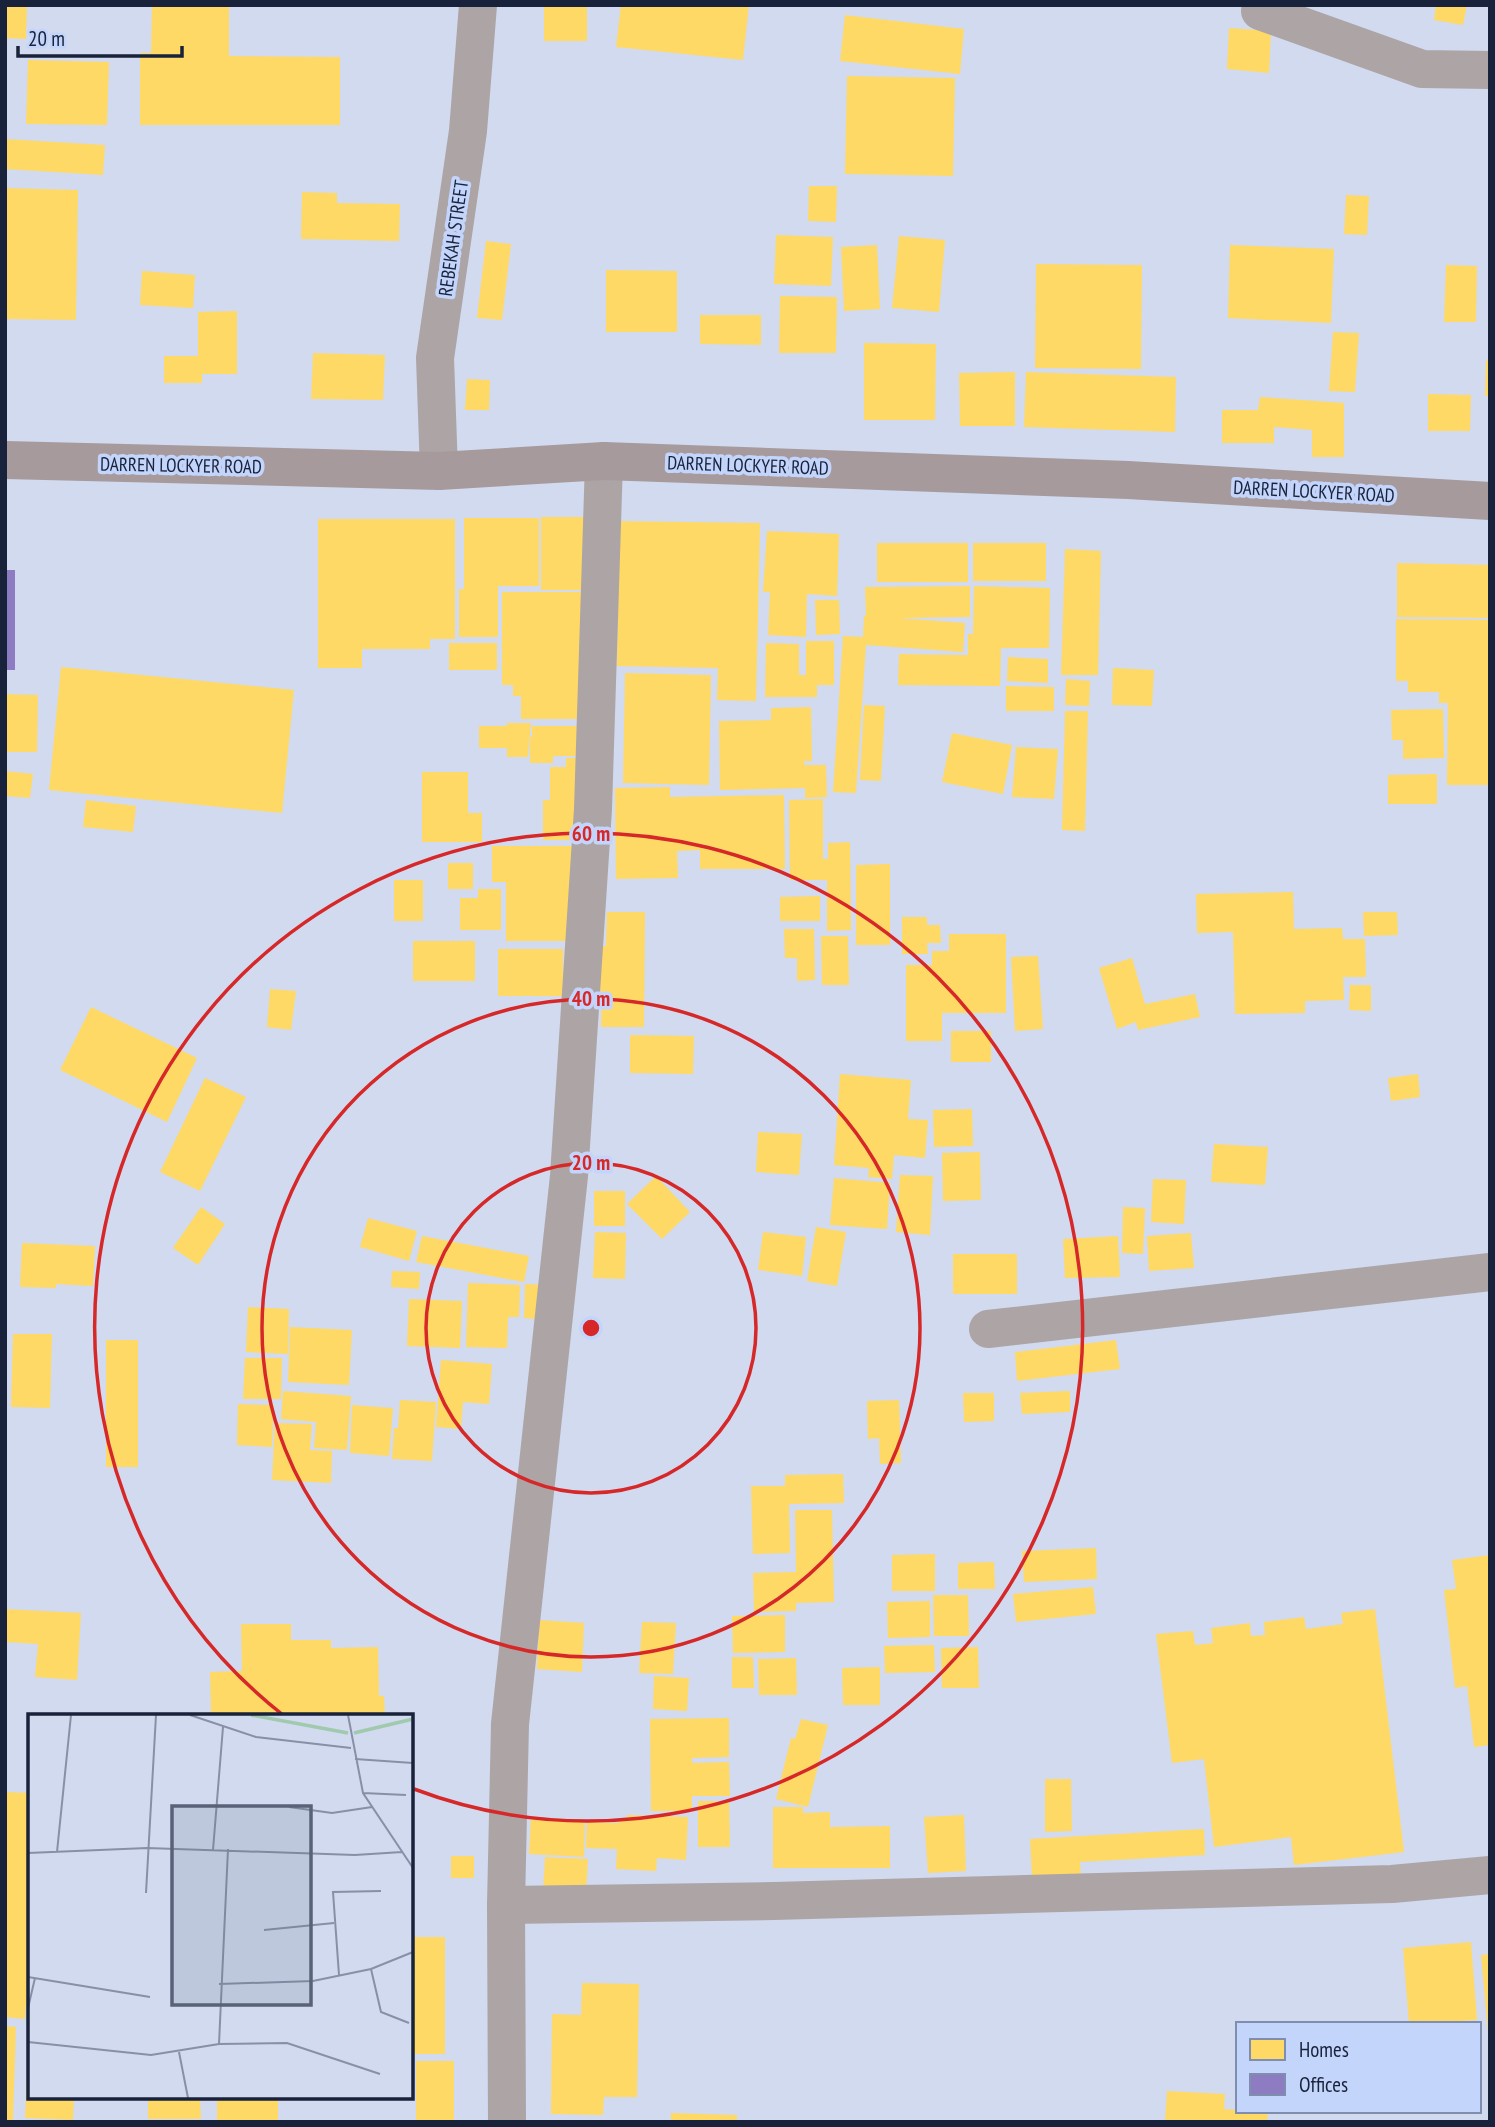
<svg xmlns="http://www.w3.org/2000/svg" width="1495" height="2127" font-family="'PT Sans Narrow',sans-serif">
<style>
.homes{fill:#ffd966}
.offices{fill:#8e7cc3}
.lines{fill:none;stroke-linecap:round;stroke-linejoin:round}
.street{stroke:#ada4a6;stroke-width:38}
.secondary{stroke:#a69a9c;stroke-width:38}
.ring{fill:none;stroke:#d62828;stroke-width:3.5}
.labels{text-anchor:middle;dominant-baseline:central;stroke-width:7;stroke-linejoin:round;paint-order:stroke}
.street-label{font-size:19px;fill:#18223a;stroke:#c4d5fc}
.inset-river{fill:none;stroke:#a0c9ad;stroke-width:3.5}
.inset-road{fill:none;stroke:#8790a7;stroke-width:2}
.view{fill:#596279;fill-opacity:0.15;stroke:#596279;stroke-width:3.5}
.inset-edge{fill:none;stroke:#18223a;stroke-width:3.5}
.centre{fill:#d62828;stroke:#c4d5fc;stroke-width:3.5}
.ring-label{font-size:21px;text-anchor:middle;font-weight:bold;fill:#d62828;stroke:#c4d5fc;stroke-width:7;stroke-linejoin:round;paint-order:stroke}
</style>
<rect width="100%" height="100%" fill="#d1daef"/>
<g class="homes">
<path d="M5,5h22l-1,34 -21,-1z"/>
<path d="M152,5h77v51l111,1v68h-200v-72h11z"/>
<rect x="544" y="5" width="43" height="36"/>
<path d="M621,5h128l-6,55 -127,-13z"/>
<path d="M1436,5h31l-4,20 -29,-5z"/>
<path d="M845,15l119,14 -4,45 -120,-13z"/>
<path d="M1229,28l42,3 -2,42 -42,-4z"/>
<path d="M28,60l81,2 -2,63 -81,-1z"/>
<path d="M847,76l108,2 -2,98 -108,-2z"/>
<path d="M5,139l100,6 -2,30 -98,-6z"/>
<path d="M809,186h28l-1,36 -28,-1z"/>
<path d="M5,188l73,2 -2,130 -71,-1z"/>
<path d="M302,192l35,1v10l63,1 -1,37 -98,-2z"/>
<path d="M1346,195l23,1 -2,39 -23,-1z"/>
<path d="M776,235l57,2 -2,49 -57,-2z"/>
<path d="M899,236l46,4 -6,72 -47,-4z"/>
<path d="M486,241l25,3 -9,76 -25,-2z"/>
<path d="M877,245l3,64 -36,2 -3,-64z"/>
<path d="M1230,245l104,4 -3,74 -103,-5z"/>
<path d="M1036,264l106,1 -1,104 -106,-1z"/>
<path d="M1446,265l31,1 -1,56h-32z"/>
<path d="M606,270l71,1v61h-71z"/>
<path d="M142,271l53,4 -2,33 -53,-3z"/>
<path d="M780,296l57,1 -1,56h-57z"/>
<path d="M237,311v63h-35v9h-38v-27h34v-44z"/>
<path d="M700,315h61v30l-61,-1z"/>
<path d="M1333,332l26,1 -4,59 -26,-1z"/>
<path d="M864,343l72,1 -1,76h-71z"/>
<path d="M313,353l72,2 -2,45 -72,-1z"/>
<path d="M1486,360l4,1v35h-5z"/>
<path d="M1015,372v54h-55l-1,-53z"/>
<path d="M1026,372l150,5 -1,55 -151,-5z"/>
<path d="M467,379l23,1 -1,30h-24z"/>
<path d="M1428,394l43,1 -1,36h-42z"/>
<path d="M1260,397l84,6v54h-32v-27l-38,-3v16h-52v-33h36z"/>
<rect x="541" y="517" width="46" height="73"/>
<path d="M464,518h75v68h-41v51h-39v-48h5z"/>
<path d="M318,519h137v120h-25v10h-68v19h-44z"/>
<path d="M610,521l150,2 -4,178 -39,-1 1,-32 -101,-2 1,-74z"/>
<path d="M767,531l72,3 -2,62 -30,-2 -1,43 -38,-2 2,-43h-7z"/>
<rect x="877" y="543" width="91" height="39"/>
<rect x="973" y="543" width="73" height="38"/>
<path d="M1065,549l36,2 -3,124h-37z"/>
<path d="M1397,563l93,2v53l-93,-1z"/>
<path d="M970,586v31l-71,1 66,5 -2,29 -97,-7 -10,148 -23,-1 10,-156 20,1 1,-21h2l-1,-29z"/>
<path d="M974,586l76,2 -1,60h-48l-1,38 -102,-1 1,-31 69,1v-21h5z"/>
<path d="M502,592h86l-6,127h-61v-23h-8v-11h-11z"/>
<path d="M815,600h24l1,34 -24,1z"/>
<path d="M1396,619l94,1v165h-43l1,-82h-9v-11h-31v-11h-12z"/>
<path d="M806,641h28v44h-17v12h-52l1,-54 33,1v31h7z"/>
<rect x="449" y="643" width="48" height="27"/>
<path d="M1008,657l40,2v24l-41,-2z"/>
<path d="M61,667l233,23 -12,123 -233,-23z"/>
<path d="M1113,668l41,2 -2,36 -40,-1z"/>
<path d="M625,673l86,2 -2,110 -86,-2z"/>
<path d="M1066,679l24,2 -1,25 -24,-1z"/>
<path d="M1006,686l48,1v24h-48z"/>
<path d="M5,694l33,1 -1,57h-32z"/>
<path d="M864,705l21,1 -4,75 -21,-1z"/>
<path d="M811,707l1,54h-8v4h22l1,32 -22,1v-10l-85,2 -1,-69 52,-1v-12z"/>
<path d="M1443,709l1,49 -41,1v-19h-11l-1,-30z"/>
<path d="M1065,711h23l-3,120 -23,-1z"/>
<path d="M507,723h24l-3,34h-21v-9h-28v-22h28z"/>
<path d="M532,726h46v30h-25v7h-23v-26h2z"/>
<path d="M952,733l60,12 -9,49 -61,-12z"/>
<path d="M1016,747l42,2 -4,50 -42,-2z"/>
<path d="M566,758h19v82h-42v-40h7v-33h16z"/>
<path d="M5,771l28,3 -3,24 -25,-2z"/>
<path d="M422,772h46v41h14v29h-60z"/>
<path d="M1437,774v30h-49v-29z"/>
<path d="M670,787v10l114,-2 1,74h-85v-19l-23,1 1,27 -62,1 -1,-91z"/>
<path d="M823,799v60h5v-16l22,-1 1,88 -24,1v-51h-37l-1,-80z"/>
<path d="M86,800l50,6 -3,26 -50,-5z"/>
<path d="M492,846h87v95h-73v-59h-14z"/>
<rect x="448" y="863" width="25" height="26"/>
<path d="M890,864v81h-34v-80z"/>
<rect x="394" y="880" width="29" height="41"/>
<path d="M478,889h23v41h-41v-32h18z"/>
<path d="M1293,892l1,37 48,-1 1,11h22l1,38h-23l1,23 -39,1v12l-70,1 -2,-82 -36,1 -1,-39z"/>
<path d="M820,896v25h-40v-24z"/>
<path d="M607,912h38l-1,115h-43l1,-36h-9l1,-45h12z"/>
<path d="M1363,912h34l1,23 -34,1z"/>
<path d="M902,917h25v8h13l1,18h-14l1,11h-26z"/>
<path d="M784,929h30l1,51 -18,1v-23h-12z"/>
<path d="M949,934h57v79h-64v28h-36v-76h26v-14h17z"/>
<path d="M821,936h27l1,49h-27z"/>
<rect x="413" y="941" width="62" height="40"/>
<rect x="498" y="949" width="65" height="47"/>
<path d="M1038,956l5,73 -28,2 -4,-74z"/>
<path d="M1132,958l13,46 50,-10 5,23 -62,13 -2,-8 -19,7 -18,-61z"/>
<path d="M1350,985h21v26l-22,-1z"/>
<path d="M270,989l26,2 -5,39 -24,-3z"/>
<path d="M91,1007l106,51 -30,64 -107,-52z"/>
<rect x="951" y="1031" width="40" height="31"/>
<path d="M630,1035l64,1 -1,38 -63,-1z"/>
<path d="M840,1074l71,6 -3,39 20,1 -3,38 -31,-3 -2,24 -24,-2 1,-9 -35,-3z"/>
<path d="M1418,1074l2,23 -29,4 -3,-23z"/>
<path d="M205,1078l41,19 -46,94 -40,-19z"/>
<path d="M972,1109l1,37 -39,1 -1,-37z"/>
<path d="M758,1132l44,2 -3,41 -43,-3z"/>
<path d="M1214,1144l54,3 -3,38 -54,-3z"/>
<path d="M980,1152l1,48 -38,1 -1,-48z"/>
<path d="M900,1175l33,1 -3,59 -34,-3z"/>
<path d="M656,1176l34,36 -28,27 -35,-35z"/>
<path d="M834,1178l56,5 -3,46 -57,-4z"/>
<path d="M1153,1179l33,1 -2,44 -33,-2z"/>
<rect x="594" y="1191" width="31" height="35"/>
<path d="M201,1207l24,17 -27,41 -25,-17z"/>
<path d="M1123,1207l22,1 -2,46 -21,-1z"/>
<path d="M368,1218l49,13 -8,30 -49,-14z"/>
<path d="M816,1227l30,5 -9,54 -30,-5z"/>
<path d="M595,1232l31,1 -1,46 -32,-1z"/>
<path d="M763,1232l43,5 -4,39 -44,-6z"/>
<path d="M1191,1233l3,35 -45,3 -2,-35z"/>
<path d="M422,1236l107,20 -5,26 -108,-20z"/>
<path d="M1118,1236l2,41 -55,1 -2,-39z"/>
<path d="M22,1243l73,3 -2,40 -37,-2v4l-36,-1z"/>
<rect x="953" y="1254" width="64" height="40"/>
<path d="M392,1271l28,1 -1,17 -28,-2z"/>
<path d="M468,1283l52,2 -1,32h-11l-1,31 -41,-1z"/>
<path d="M525,1284l23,1 -12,34 -12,-1z"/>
<path d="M409,1299l53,2 -2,47 -53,-2z"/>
<path d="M248,1307l41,2 -1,45 -42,-2z"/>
<path d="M290,1327l62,3 -3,55 -61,-3z"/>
<path d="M13,1334h39l-2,74 -39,-1z"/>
<rect x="106" y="1340" width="32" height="127"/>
<path d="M1116,1340l4,29 -103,12 -2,-29z"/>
<path d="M245,1358h37l-1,41h-38z"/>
<path d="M441,1360l51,4 -3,40 -26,-2 -2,27 -25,-2z"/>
<path d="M283,1391l68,5 -4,54 -33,-2 2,-26 -35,-3z"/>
<path d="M1070,1391v21l-48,2 -2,-21z"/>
<path d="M963,1393h31v28l-30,1z"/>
<path d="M400,1400l36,2 -4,59 -40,-2 2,-31h4z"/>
<path d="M899,1400l2,63 -21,1 -1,-26 -11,1 -1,-38z"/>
<path d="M238,1404l36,1 -2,42 -35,-2z"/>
<path d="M352,1405l41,3 -4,48 -39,-3z"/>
<path d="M275,1423l37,1 -2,26 22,1 -1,32 -59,-3z"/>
<path d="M843,1474l1,29 -55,1 1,49 -37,1 -2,-68h34v-11z"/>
<path d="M795,1510h37l2,92 -38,1v8l-42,1 -1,-39 43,-1z"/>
<path d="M1096,1548l1,31 -73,3 -2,-31z"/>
<path d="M935,1554v37h-43v-36z"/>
<path d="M1490,1555v190l-16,2 -7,-61 -12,2 -11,-98 12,-1 -4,-29z"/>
<path d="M994,1562l1,27h-37v-26z"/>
<path d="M1093,1587l3,27 -80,8 -3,-28z"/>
<path d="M933,1595h35l1,41h-35z"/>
<path d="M930,1601v36l-42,1 -1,-36z"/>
<path d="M5,1609l76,4 -4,67 -42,-3 3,-33 -33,-2z"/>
<path d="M1375,1609l29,243 -110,13 -3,-28 -77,10 -10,-88 -32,4 -16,-129 37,-3 2,14 18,-2 -2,-15 39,-5 1,13 14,-1 -1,-13 40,-5 2,12 37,-5 -2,-11z"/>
<path d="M785,1615v37l-52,1 -1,-37z"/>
<path d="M539,1620l45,3 -2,49 -45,-3z"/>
<path d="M642,1622l34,1 -3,51 -34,-1z"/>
<path d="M241,1624h50v16h40v8l47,-1 1,49h5l1,20h-174l-1,-44 32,-1z"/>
<path d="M934,1645l1,27 -50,1 -1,-27z"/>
<path d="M978,1647l1,41h-37l-1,-40z"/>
<path d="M732,1657h21l1,31h-22z"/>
<path d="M796,1658l1,37h-38l-1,-36z"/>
<path d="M880,1667v38h-37l-1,-37z"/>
<path d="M654,1676l35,2 -2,33 -34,-2z"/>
<path d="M729,1718v39l-37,1v5l37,-1 1,34h-38v15h-41l-1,-92z"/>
<path d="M801,1719l27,6 -20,82 -32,-8 15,-61 4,1z"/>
<path d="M1045,1779h26l1,52 -27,1z"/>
<path d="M5,1792l25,1v154l-5,72 -20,-2z"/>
<path d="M698,1801h31l1,46h-32z"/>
<path d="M773,1807h30v6l27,-1v15l60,-1v42h-117z"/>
<path d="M627,1815l61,2 -2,43 -29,-2 -1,13 -40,-2 1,-20 -31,-1 1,-26 32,1 1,-3 7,1z"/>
<path d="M964,1815l2,56 -38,2 -4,-56z"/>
<path d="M531,1817l54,3 -1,37 -55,-3z"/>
<path d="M1204,1829l1,26 -125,7 1,14 -49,2 -2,-39z"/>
<rect x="451" y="1856" width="23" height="22"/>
<path d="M545,1857l43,2 -2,34 -43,-2z"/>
<rect x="411" y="1937" width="34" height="117"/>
<path d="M1471,1942l6,78 -68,4 -6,-76z"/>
<path d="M1490,1954v77l-2,1 -7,-77z"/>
<path d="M582,1983l57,1 -2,113h-33l-1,18 -52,-1 1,-100 29,1z"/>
<path d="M5,2026l11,1 -3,93h-8z"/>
<path d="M28,2053h2v44h44l-1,23 -48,-2z"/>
<rect x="416" y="2061" width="38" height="61"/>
<path d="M1167,2091l58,3 -1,15 44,3 -1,10h-102z"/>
<rect x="217" y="2097" width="61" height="25"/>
<path d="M200,2099l1,20h-53v-19z"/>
<path d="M671,2113l66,2v7h-66z"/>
</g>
<rect class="offices" x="5" y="570" width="10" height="100"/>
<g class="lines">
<g class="street">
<path d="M1260,11l162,58 68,1"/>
<path d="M439,471l-4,-113 33,-227 10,-126"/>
<path d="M988,1329l502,-57"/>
<path d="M506,1905l268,-4 618,-17 98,-9"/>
<path d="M507,2122l-1,-217 4,-181 59,-548 24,-367 11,-348"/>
</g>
<path class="secondary" d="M5,460l434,11 165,-10 524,19 362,21"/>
</g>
<g class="ring">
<circle cx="591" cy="1328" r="165"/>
<circle cx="591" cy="1328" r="329"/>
<path d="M283 1715A494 494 0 1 1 414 1789"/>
</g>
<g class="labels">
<g class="street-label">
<text transform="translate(453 238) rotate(-82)">REBEKAH STREET</text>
<text transform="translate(181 465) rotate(1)">DARREN LOCKYER ROAD</text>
<text transform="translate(748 465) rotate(2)">DARREN LOCKYER ROAD</text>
<text transform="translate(1314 491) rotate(3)">DARREN LOCKYER ROAD</text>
</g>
</g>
<g transform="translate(28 1714)">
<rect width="385" height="385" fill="#d1daef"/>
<path class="inset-river" d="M223,1l97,18M326,19l59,-14"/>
<path class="inset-road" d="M162,1l66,22 95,11M320,1l15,78 50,75M327,45l58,4M335,79l43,2M261,93l43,6 40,-6M185,136l10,-123M29,138l14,-137M0,139l119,-5 208,7 47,-3M118,179l10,-178M236,216l70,-7M343,255l10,43 28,11M311,261l-6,-83 48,-1M0,263l122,20M191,270l94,-3 58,-12 42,-17M0,294l7,-30M0,328l123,13 68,-11 68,-1 93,31M191,330l9,-195M151,338l9,46"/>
<path class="view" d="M144,92h139v199h-139z"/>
<rect width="385" height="385" class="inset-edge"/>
</g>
<circle cx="591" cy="1328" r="10" class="centre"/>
<g class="ring-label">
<text x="591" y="841">60 m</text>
<text x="591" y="1006">40 m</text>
<text x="591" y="1170">20 m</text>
</g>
<rect width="1495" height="2127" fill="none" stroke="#18223a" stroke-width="14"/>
<rect x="1236" y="2022" width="245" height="91" fill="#c4d5fc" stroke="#7f8dae" stroke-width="2"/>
<rect x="1250" y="2039" width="35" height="21" fill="#ffd966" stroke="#7f8dae" stroke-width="2"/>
<text x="1299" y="2057" font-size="21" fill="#18223a">Homes</text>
<rect x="1250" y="2074" width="35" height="21" fill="#8e7cc3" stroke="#7f8dae" stroke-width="2"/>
<text x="1299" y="2092" font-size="21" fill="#18223a">Offices</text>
<path d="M18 46v10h164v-10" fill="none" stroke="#18223a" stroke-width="3.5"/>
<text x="28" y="46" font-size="21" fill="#18223a" stroke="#c4d5fc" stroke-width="5" paint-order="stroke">20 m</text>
</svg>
